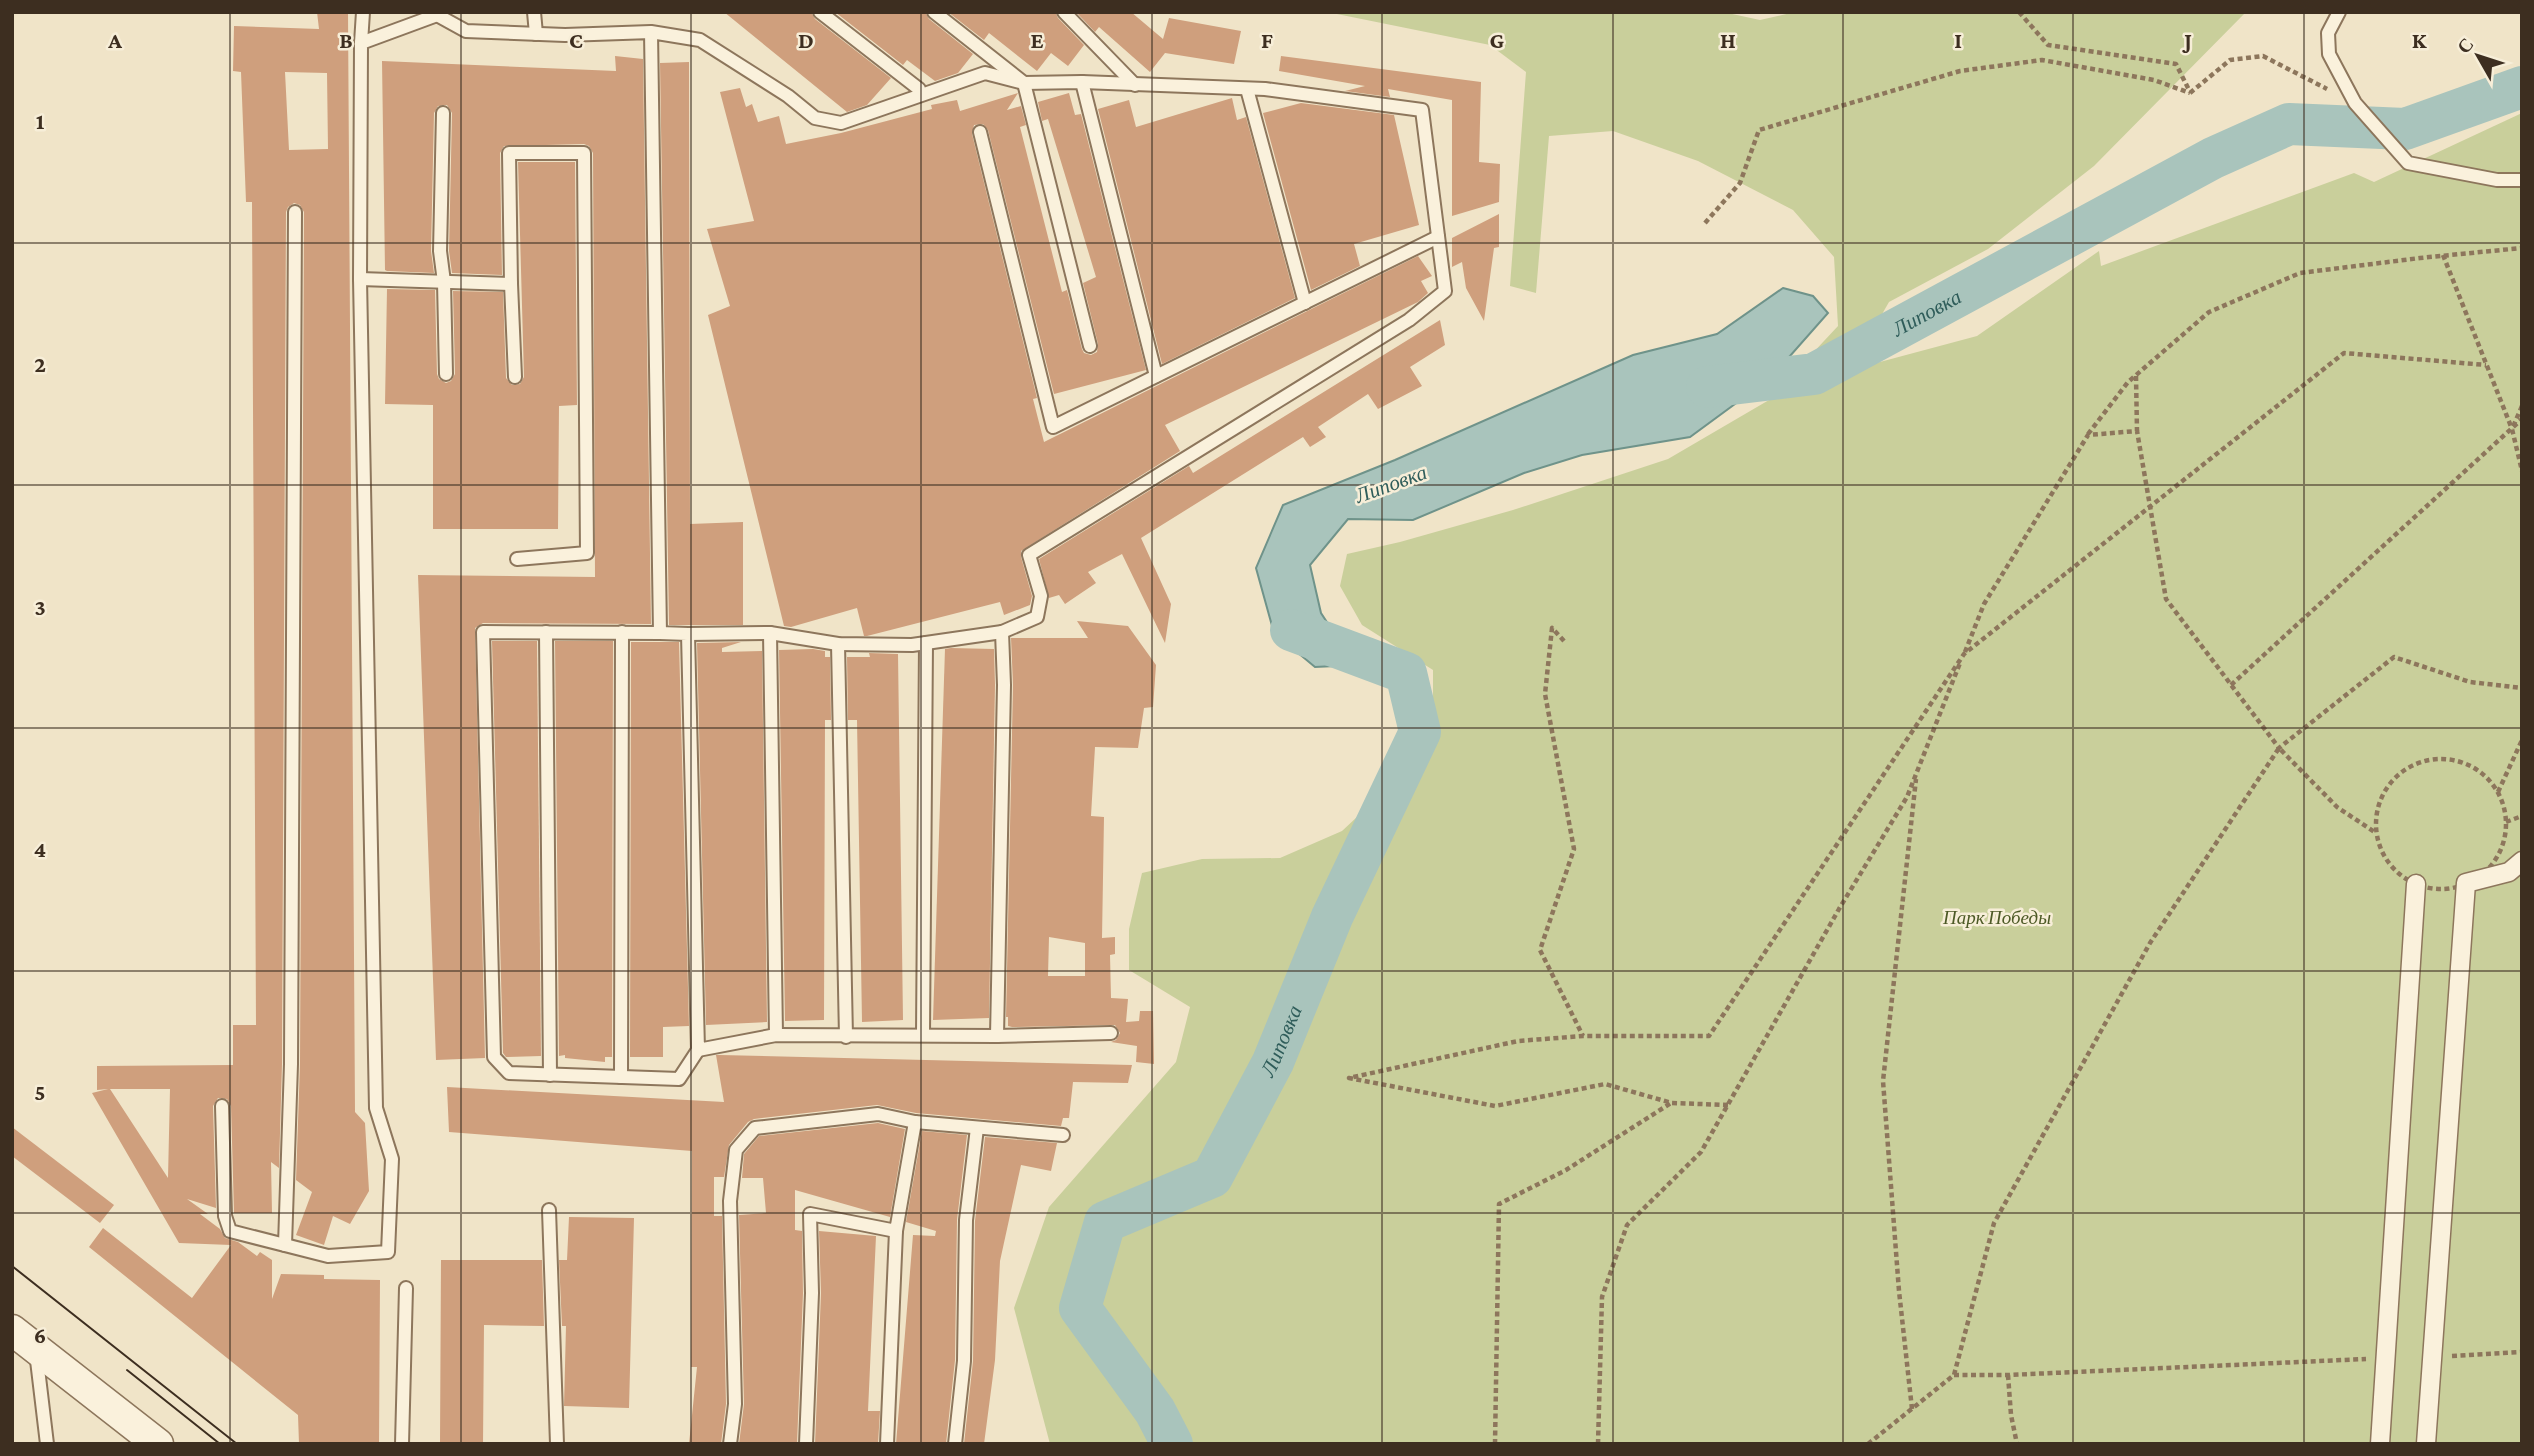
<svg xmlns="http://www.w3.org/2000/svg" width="2534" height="1456" font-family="'Crimson Pro',serif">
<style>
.green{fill:#c9cf9b}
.water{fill:#a9c4bc;stroke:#6f938a;stroke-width:2}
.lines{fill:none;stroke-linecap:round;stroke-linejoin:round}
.river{stroke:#a9c4bc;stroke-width:42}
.building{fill:#cf9f7d;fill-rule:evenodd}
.service-casing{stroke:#8d765c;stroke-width:16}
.pedestrian-casing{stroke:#8d765c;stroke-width:21}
.tertiary-casing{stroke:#8d765c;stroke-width:33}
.path{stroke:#8d765c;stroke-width:4.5;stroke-dasharray:5 3.5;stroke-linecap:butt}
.service{stroke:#faf1dc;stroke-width:12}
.pedestrian{stroke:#faf1dc;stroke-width:18}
.tertiary{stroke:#faf1dc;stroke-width:30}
.tram{stroke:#3d2e20;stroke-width:2}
.grid{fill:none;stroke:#3d2e20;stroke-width:2;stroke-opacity:0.55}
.labels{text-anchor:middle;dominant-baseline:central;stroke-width:5;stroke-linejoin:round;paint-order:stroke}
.park-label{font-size:19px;font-style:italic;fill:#4d5a26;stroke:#f7eed8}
.water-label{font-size:21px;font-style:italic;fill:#2f5d5a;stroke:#f7eed8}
.grid-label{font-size:23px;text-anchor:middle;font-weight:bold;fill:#3d2e20;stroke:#f7eed8;stroke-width:5;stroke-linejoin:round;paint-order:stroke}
</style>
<rect width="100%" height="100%" fill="#f0e4c8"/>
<path class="green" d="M1327,12h396l37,8 35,-8h451l-152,154 -106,83 -99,53 -39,68 127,-34 122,-85 2,15 253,-93 20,9 148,-69v1331h-1472l-36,-136 35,-101 127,-145 14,-55 -61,-37v-41l13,-56 60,-14 78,-1 62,-27 91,-85v-76l-71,-45 -22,-39 7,-32 53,-12 113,-32 155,-51 101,-59 69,-74 -4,-69 -41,-47 -95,-49 -85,-30 -64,5 -13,157 -26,-7 16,-214 -36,-27z"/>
<path class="water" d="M1783,288l30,8 15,17 -38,43 -36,34 -64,47 -108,18 -58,18 -111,47 -65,-1 -38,46 11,48 34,52 -40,2 -41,-34 -18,-65 27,-63 112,-45 238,-105 84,-21z"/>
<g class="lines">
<g class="river">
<path id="s1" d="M1707,387l107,-13 399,-216 76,-34 116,5 117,-42"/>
<path id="s2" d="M1172,1444l-17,-33 -75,-103 25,-86 107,-45 61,-115 59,-145 88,-185 -14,-59 -115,-43"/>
</g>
</g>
<g class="building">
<path d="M317,12h31l7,1100 10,11 4,68 -19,33 -17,-8 -9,29 -28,-10 16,-43 -16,-12 4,-116 4,-852 -4,-7 -6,-2 -6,4 -2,5 -4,852 -3,104 -8,-6 1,51h-38l-3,-107 -4,-7 -9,-1 -5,8 3,102 -29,-9 21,15h-8l20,15 5,9 13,4 19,14 3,-4 12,8v39l9,-25 43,1v4l56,1 -1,164h-80l-1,-29 -209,-168 14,-19 89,70 39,-53 -52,-2 -87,-150 16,-4 -11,1v-24l136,-1v-40h23l-4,-823h-6l-5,-130 -8,-1 1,-45 85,3zM285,72l42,1 1,76 -39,1zM110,1089h60l-2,89z"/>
<path d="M724,12h87l4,7 76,59 -24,27 -20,7z"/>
<path d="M835,12h90l4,7 44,35 -15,19 -23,8 -28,-21 -4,5z"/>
<path d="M948,12h107l3,6 26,27 -16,21 -17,-13 -14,18 -48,-38 -5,7z"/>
<path d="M1076,12h55l32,27 6,-21 72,13 -7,33 -69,-11 -15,19 -51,-45 -4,5z"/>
<path d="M615,56l28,3 8,565 -168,-1 -8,5 10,430 -49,2 -18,-485 177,2 -2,-424 -4,-7 -5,-2 -80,2 -4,7 2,122 -50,-2 -3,-22 3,-138 -5,-8 -9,1 -4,7 -3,138 3,22 -47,-2 -2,-1 -3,-209 234,10z"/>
<path d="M1281,56l200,26 -2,80 21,2 -1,38 -47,14v-116l-64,-11 2,8 -45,-6 20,-5 -86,-15z"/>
<path d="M689,62l1,462 53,-2v103h-74l-9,-562z"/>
<path d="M740,88l6,19 6,-3 6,18 21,-6 7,28 55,-11 91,-24 -1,-4 26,-5 3,11 58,-18 -11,17 14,-4 5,19 -6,2 42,165 5,-2 15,59 2,4 7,2 6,-3 1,-8 -15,-61 13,-6 -48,-158 -6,2 -4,-19 31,-9 6,22 6,-1 65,256 -92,24 -66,-264 -5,-6 -9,1 -2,9 65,264 -4,1 11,43 374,-186 14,20 -11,5 7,12 -10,9 -253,123 15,26 -159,100v6l11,39 -2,9 -26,10 -4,-13 -133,34h-3l-7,-28 -66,19 -7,-1 -76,-311 22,-9 -23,-77 47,-8 -34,-129z"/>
<path d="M1232,98l5,22 9,-3 49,181 -133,66 -64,-255 31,-9 7,27z"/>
<path d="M1301,103l93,12 25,110 -65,19 6,22 -49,24 -48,-177z"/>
<path d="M518,162h57l2,243 -18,1 -1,123h-125v-124l-48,-1 2,-115 48,1 2,84 2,5 7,4 5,-2 4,-7 -2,-83 50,1 3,86 6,7 8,-1 4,-7z"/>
<path d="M1499,214v33l-5,1 -10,73 -18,-33 -4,-26 -10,5v-29z"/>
<path d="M1440,320l5,25 -35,22 12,19 -44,23 -10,-15 -50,33 8,10 -16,10 -7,-10 -162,101 30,66 -6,39 -43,-89 -34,18 8,11 -31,21 -6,-9 -10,3 -10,-39 150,-93 4,7z"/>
<path d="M1077,621l51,5 28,39 -3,42 -9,1 -6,40 -43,-1 -4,69 13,1 -2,121 13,-1v17l-5,1 1,43 17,1 -2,23 13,-1 1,-10h13l1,53 -18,-2 1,-16 -26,-4 5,-2 4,-7 -5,-8 -103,2 -4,-1v-9h-2l7,-332 -2,-47h77zM1049,937l36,6v33h-37z"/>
<path d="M492,641h45l4,415 -35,1 -3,-4z"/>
<path d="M555,641h58l-1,416h-7v5l-40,-4v-3l-6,1z"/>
<path d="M631,642h48l10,384 -26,1v30h-33z"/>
<path d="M741,642l-19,6v4l40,-1 5,371 -61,3 -9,-382z"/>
<path d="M951,648l43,1 1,36 -6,333 -56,2 12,-371z"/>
<path d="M813,649l12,2v6h5l1,63h-6l-1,300 -39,1 -6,-371z"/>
<path d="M869,653l29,1 5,366 -41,2 -5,-302h-9l-1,-63h23z"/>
<path d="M716,1055h4l412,10 -4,18 -55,-1 -4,36h-6l-2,8 -145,-13 -39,-8 -123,14 -6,3 -19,23 -5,32h-10v39h8l4,188 -5,40h-32l8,-77h-6l1,-216 -243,-19 -2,-45 277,15z"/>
<path d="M878,1123l27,6 -15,88 -95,-27v40l7,1 1,62 -6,151h-58l5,-40 -5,-189 27,-2 -3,-35h-21l2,-24 15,-18z"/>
<path d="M12,1127l102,78 -14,18 -88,-67z"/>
<path d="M922,1131l45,4 -10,85 -2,140 -9,84h-50l17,-209 22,1 1,-5 -30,-9z"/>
<path d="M985,1137l72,6 -6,28 -30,-6 -21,96 -5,99 -11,84h-20l9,-83 2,-140z"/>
<path d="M569,1217l65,1 -5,190 -65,-2 2,-80h-4l-3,-66h8z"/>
<path d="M819,1231l57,5 -8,175h12l-2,33h-63l6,-151z"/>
<path d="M441,1260h101l2,66 -60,-1 -1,119h-43z"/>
</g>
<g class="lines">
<g class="service-casing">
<g id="service">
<path d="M437,12v3l29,16 99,4 86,-3 49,8 88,56 27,22 26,5 144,-50 39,10 58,-1 183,7 157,21 23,181 -36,29 -380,235 12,41 -4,21 -35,15 2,53 -7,351 -221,-1 -78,15 -10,-416 -28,-1 -9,-601"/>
<path d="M534,12l2,22"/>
<path d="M820,12l99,77"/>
<path d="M934,12l90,71 66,263"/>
<path d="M1064,12l71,73"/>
<path d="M2339,12l-11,21 1,21 26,49 53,60 89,17h25"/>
<path d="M361,43l2,-31"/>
<path d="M1082,82l74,294"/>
<path d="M1247,89l58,214"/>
<path d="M443,113l-3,138 4,31 2,92"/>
<path d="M980,132l73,295 385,-190"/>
<path d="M360,279l151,5 -2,-131h75l3,400 -70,6"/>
<path d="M511,284l4,93"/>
<path d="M546,632l4,443"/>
<path d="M660,633l-177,-1 11,425 15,16 170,6 19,-29"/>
<path d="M770,633l6,402"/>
<path d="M688,634l82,-1 68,11 74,1 90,-13"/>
<path d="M838,644l8,393"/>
<path d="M923,1035l3,-392"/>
<path d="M997,1036l114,-3"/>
<path d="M621,1077l1,-445"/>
<path d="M222,1106l3,110 5,15 98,25 60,-4 4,-93 -16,-51 -16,-829 1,-236 76,-28"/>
<path d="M549,1210l8,234"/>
<path d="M285,1245l6,-181 4,-852"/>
<path d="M36,1352l11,92"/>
<path d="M402,1444l4,-156"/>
<path d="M730,1444l5,-40 -5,-203 6,-51 19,-22 123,-14 37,8"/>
<path d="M806,1444l6,-151 -2,-79 86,17 19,-109 148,13"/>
<path d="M887,1444l9,-213"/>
<path d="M955,1444l9,-83 2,-141 11,-92"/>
</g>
</g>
<g class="pedestrian-casing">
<g id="pedestrian">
<path d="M2380,1444l36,-560"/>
<path d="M2426,1444l40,-561 43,-11 13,-11"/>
</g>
</g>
<g class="tertiary-casing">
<path id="tertiary" d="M12,1330l146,114"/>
</g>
<g class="path">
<path d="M2019,12l29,33 128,19 14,28"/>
<path d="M2190,93l40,-33 33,-4 64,33"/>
<path d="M1705,223l35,-40 19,-53 201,-59 82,-11 112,20 36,13"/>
<path d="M2443,255l69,174"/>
<path d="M2136,376l1,55"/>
<path d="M2522,406l-10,23 10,42"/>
<path d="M2088,434l40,-52 81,-70 91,-39 120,-15 102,-10"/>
<path d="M1564,641l-12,-13 -7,66 29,155 -34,101 43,86"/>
<path d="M1965,652l19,-48 104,-169 49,-4 29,168 113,149 115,-91 76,25 52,6"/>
<path d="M2231,685l291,-266"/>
<circle cx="2441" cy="824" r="65"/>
<path d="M2498,792l24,-52"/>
<path d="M2506,822l16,-6"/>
<path d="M1728,1105l-56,-2 -67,-19 -110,22 -146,-28 169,-37 65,-5h126l255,-382 380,-301 142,12"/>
<path d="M2452,1356l70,-4"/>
<path d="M1954,1375h54l358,-16"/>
<path d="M2008,1375l3,40 6,29"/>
<path d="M1912,1409l-13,-118 -16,-210 33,-302"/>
<path d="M1495,1444l4,-240 67,-34 105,-67"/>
<path d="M1598,1444l4,-147 25,-72 74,-73 138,-243 68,-112 53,-134"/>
<path d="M1868,1444l86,-69 40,-152 156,-280 129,-195 58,59 39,26"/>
</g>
<use href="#service" class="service"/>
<use href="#pedestrian" class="pedestrian"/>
<use href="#tertiary" class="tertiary"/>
<g class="tram">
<path d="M12,1266l225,178"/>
<path d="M127,1370l93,74"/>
</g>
</g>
<path class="grid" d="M230,12v1432M461,12v1432M691,12v1432M921,12v1432M1152,12v1432M1382,12v1432M1613,12v1432M1843,12v1432M2073,12v1432M2304,12v1432M12,243h2510M12,485h2510M12,728h2510M12,971h2510M12,1213h2510"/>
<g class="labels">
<g class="park-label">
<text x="1997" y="917">Парк Победы</text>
</g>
<g class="water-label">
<text stroke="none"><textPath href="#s1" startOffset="236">Липовка</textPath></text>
<text transform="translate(1391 484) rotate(-20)">Липовка</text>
<text stroke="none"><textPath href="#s2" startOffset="523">Липовка</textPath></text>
</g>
</g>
<g class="grid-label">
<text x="115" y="48">A</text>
<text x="346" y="48">B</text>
<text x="576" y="48">C</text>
<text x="806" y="48">D</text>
<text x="1037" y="48">E</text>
<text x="1267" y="48">F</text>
<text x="1497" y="48">G</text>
<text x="1728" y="48">H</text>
<text x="1958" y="48">I</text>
<text x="2188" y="48">J</text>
<text x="2419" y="48">K</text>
<text x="40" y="129">1</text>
<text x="40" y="372">2</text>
<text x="40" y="615">3</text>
<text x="40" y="857">4</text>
<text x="40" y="1100">5</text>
<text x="40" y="1343">6</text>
</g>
<rect width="2534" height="1456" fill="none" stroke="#3d2e20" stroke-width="28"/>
<g transform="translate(2478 56) rotate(309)" stroke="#f7eed8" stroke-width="5" paint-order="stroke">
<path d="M0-5L12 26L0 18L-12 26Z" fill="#3d2e20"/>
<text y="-10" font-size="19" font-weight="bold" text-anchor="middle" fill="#3d2e20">С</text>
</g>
</svg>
